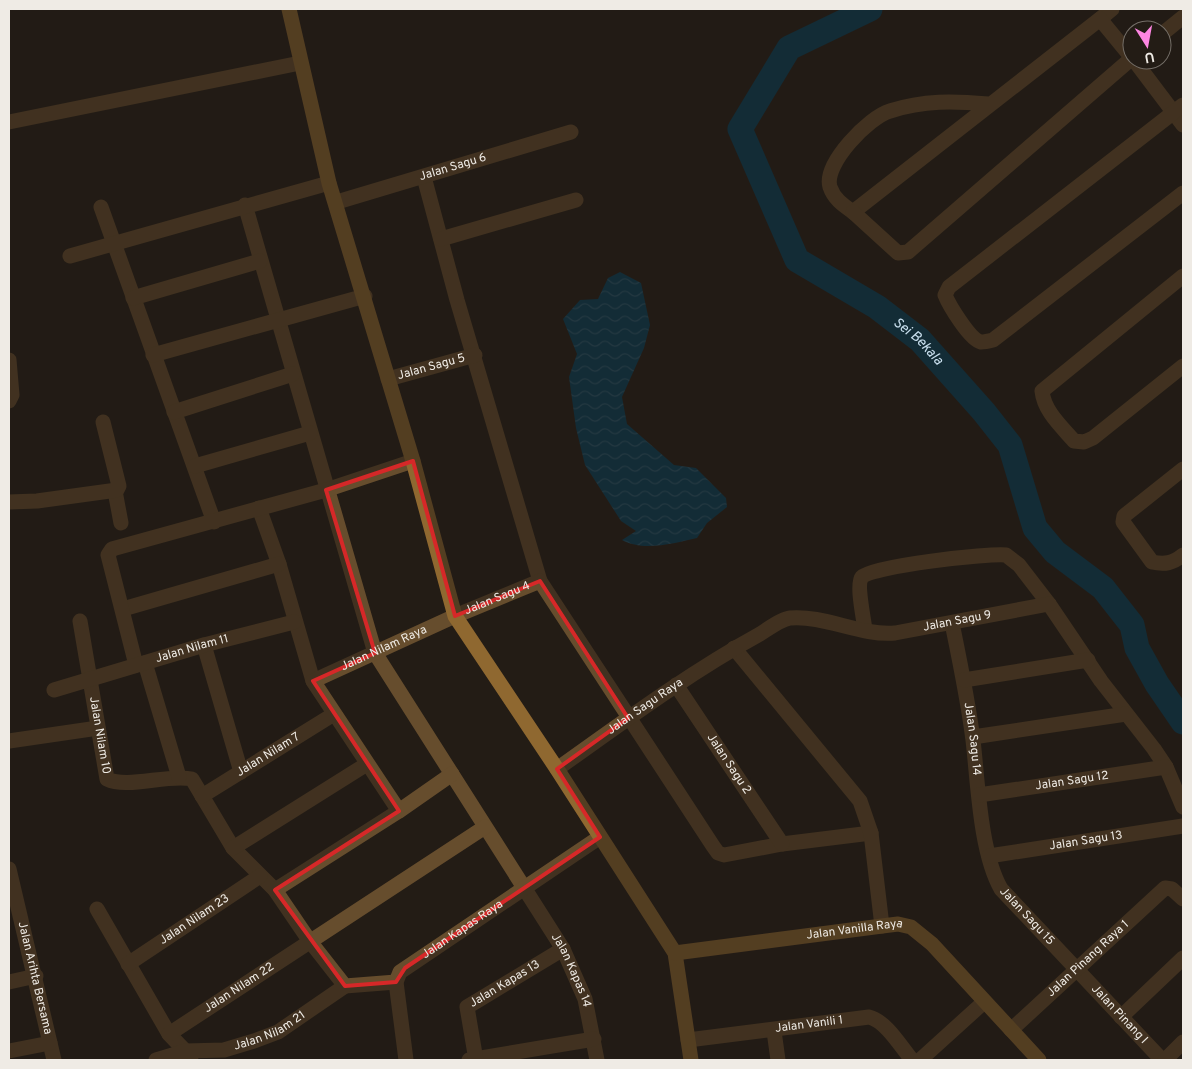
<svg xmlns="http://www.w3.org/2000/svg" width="1192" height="1069" font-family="Overpass,sans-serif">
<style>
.water{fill:url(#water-waves)}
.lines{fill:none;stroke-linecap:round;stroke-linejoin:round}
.river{stroke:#00405e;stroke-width:25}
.street{stroke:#664d2d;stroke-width:15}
.secondary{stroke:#8f6830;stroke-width:15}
.marked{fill:none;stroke:#d62828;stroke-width:4;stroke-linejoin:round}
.labels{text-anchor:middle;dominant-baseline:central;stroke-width:4;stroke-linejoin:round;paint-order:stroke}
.street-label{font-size:12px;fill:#efebe5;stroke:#231c15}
.water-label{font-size:14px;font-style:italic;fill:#cae0ef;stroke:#231c15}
</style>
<defs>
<pattern id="water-waves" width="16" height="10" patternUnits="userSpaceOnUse" patternTransform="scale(1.25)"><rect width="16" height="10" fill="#00405e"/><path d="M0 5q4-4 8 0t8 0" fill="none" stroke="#265c75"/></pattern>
</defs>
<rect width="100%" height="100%" fill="#231c15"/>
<path class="water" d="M620,272l21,11 9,42 -6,23 -22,49 5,27 47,41 22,3 30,30 1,9 -20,16 -10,15c-22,5 -54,14 -75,2l14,-9 -15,-10 -36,-56 -9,-37 -7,-51 8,-23 -14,-35 17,-19 18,-1 10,-21z"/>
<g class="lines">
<path class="river" id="s1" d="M870,9l-81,39 -49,81 57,131 80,47 43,33 64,72 26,33 25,83 20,24 48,36 29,37 5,23 20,36 26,38"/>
<g class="street">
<path d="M1100,19l12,-10"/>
<path d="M1162,34l21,-17"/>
<path d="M1134,60l49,65"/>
<path d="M988,104c-34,-3 -64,-4 -98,7 -21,6 -67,53 -60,76 4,12 13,18 23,25l247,-193 32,39"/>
<path d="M1183,105l-234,182 -4,8c4,10 25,45 36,47 3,0 8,-1 12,-2l190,-147"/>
<path d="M9,122l291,-59"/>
<path d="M424,177l33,123 83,281 173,265 5,7 6,2 58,-11 89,-11"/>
<path id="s2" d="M337,202l234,-70"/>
<path id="s3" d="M245,205l130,448 188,296 22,50 12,61"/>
<path d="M101,207l113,315"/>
<path d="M853,212l45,41 10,-1 224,-194"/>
<path d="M441,239l135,-39"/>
<path d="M70,256l259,-73"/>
<path d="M1183,276l-141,115c2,20 19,35 32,50l10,1 9,-4 90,-72"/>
<path d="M133,298l127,-37"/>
<path d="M153,355l212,-59"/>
<path id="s4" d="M388,379l87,-24"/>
<path d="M9,401l3,-6 -3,-35"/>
<path d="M174,412l119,-38"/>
<path d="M195,466l115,-33"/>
<path d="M1183,469l-59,47 -1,6 29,40c13,3 21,1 31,-7"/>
<path d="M115,491l6,32"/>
<path d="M9,502l28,-1 80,-11 2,-4 -16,-64"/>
<path d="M259,508l20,56 34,117 86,130"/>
<path d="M123,609l156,-45"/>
<path id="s5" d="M80,621l27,158c20,10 60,-5 85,0l41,69 42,42 34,50 36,46 51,-4"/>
<path id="s6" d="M952,623c8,39 16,77 21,117 5,43 7,112 28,149l161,171"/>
<path d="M865,630c-1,-10 -9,-46 -3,-53 10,-11 127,-24 144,-22l13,10 30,39 52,77 53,68 12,18 17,40"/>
<path d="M204,645l37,127"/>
<path d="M734,648l126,153 11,32 11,93"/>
<path d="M145,663l34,114"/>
<path d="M136,665l-28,-110 4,-6 214,-59 87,-29"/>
<path d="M964,680l124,-20"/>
<path id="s7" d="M313,681l142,-65 85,-35"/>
<path id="s8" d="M676,685l106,159"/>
<path id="s9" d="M54,690l150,-45 90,-23"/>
<path d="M973,737l153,-23"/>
<path d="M9,741l89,-13"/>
<path id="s10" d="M557,769c66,-47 132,-96 203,-135 8,-5 21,-15 30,-16 35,-3 70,18 105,15l154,-29"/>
<path id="s11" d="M979,795l187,-28"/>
<path id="s12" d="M202,796l132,-82"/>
<path d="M233,848l134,-84"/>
<path id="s13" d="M989,856l194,-30"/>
<path id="s14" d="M9,869l45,191"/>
<path d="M275,890l124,-79 53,-37"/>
<path d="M97,909l72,125 22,23"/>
<path id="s15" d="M128,964l132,-88"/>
<path d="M9,982l27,-6"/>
<path d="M1121,1017l62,-59"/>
<path id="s16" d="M1011,1030l154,-142 7,1 11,10"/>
<path d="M774,1031l4,29"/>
<path id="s17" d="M169,1034l316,-207"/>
<path id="s18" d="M688,1040l181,-23c17,4 32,30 43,43"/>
<path d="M9,1051l41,-8"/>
<path id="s19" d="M156,1060l30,-9 38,-1 30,-9 24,-9 67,-46"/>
<path id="s20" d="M406,1060l-10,-78 4,-10 200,-135"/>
<path d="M469,1060l125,-21"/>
<path id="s21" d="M476,1060l-9,-53 96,-58"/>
<path d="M920,1060l64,-58"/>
<path d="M1165,1060l18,-18"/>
</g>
<g class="secondary">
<path d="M289,9l40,174 84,278 42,155 102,153 118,184 16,107"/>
<path id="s22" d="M675,953l207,-27 16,-2 13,3 21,17 107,116"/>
</g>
</g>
<path d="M0 0H1192V1069H0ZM413,461l42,155 85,-35 88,137 -71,51 43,68 -195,131 -9,14 -51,4 -70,-96 124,-79 -86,-130 62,-28 -49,-163z" fill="#231c15" fill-opacity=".55" fill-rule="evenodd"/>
<path class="marked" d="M413,461l42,155 85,-35 88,137 -71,51 43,68 -195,131 -9,14 -51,4 -70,-96 124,-79 -86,-130 62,-28 -49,-163z"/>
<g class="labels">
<g class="street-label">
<text stroke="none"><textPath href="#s2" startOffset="121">Jalan Sagu 6</textPath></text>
<text stroke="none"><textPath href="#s4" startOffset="45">Jalan Sagu 5</textPath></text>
<text stroke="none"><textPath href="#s7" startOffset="202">Jalan Sagu 4</textPath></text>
<text stroke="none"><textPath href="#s10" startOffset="448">Jalan Sagu 9</textPath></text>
<text stroke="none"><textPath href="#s7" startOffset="78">Jalan Nilam Raya</textPath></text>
<text stroke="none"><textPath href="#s9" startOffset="144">Jalan Nilam 11</textPath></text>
<text stroke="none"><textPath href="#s10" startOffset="108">Jalan Sagu Raya</textPath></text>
<text stroke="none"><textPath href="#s5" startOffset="116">Jalan Nilam 10</textPath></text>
<text stroke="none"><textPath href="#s6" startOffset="118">Jalan Sagu 14</textPath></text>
<text stroke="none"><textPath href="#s12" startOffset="78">Jalan Nilam 7</textPath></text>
<text stroke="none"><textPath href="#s8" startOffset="95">Jalan Sagu 2</textPath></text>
<text stroke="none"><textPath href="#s11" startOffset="94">Jalan Sagu 12</textPath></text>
<text stroke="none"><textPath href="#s13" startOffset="98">Jalan Sagu 13</textPath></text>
<text stroke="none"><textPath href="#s6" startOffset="309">Jalan Sagu 15</textPath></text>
<text stroke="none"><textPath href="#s15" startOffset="80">Jalan Nilam 23</textPath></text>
<text stroke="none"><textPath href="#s20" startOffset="165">Jalan Kapas Raya</textPath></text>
<text stroke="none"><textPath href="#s22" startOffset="181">Jalan Vanilla Raya</textPath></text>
<text stroke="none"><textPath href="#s16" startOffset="105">Jalan Pinang Raya 1</textPath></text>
<text stroke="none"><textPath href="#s3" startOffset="840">Jalan Kapas 14</textPath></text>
<text stroke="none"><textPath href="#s14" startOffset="112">Jalan Arihta Bersama</textPath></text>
<text stroke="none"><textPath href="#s21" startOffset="98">Jalan Kapas 13</textPath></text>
<text stroke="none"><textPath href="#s17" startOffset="84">Jalan Nilam 22</textPath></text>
<text stroke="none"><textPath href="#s6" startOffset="444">Jalan Pinang I</textPath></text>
<text stroke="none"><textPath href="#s18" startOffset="122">Jalan Vanili 1</textPath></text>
<text stroke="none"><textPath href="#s19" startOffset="119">Jalan Nilam 21</textPath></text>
</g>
<g class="water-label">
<text stroke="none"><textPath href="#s1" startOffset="474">Sei Bekala</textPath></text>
</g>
</g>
<rect width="1192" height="1069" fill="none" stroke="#efebe5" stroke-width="20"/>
<g transform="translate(1147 45) rotate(169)"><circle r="24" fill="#231c15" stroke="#756f68"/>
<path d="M0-4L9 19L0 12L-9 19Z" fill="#fd86e1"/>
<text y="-8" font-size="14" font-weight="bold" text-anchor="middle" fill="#efebe5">U</text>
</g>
</svg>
